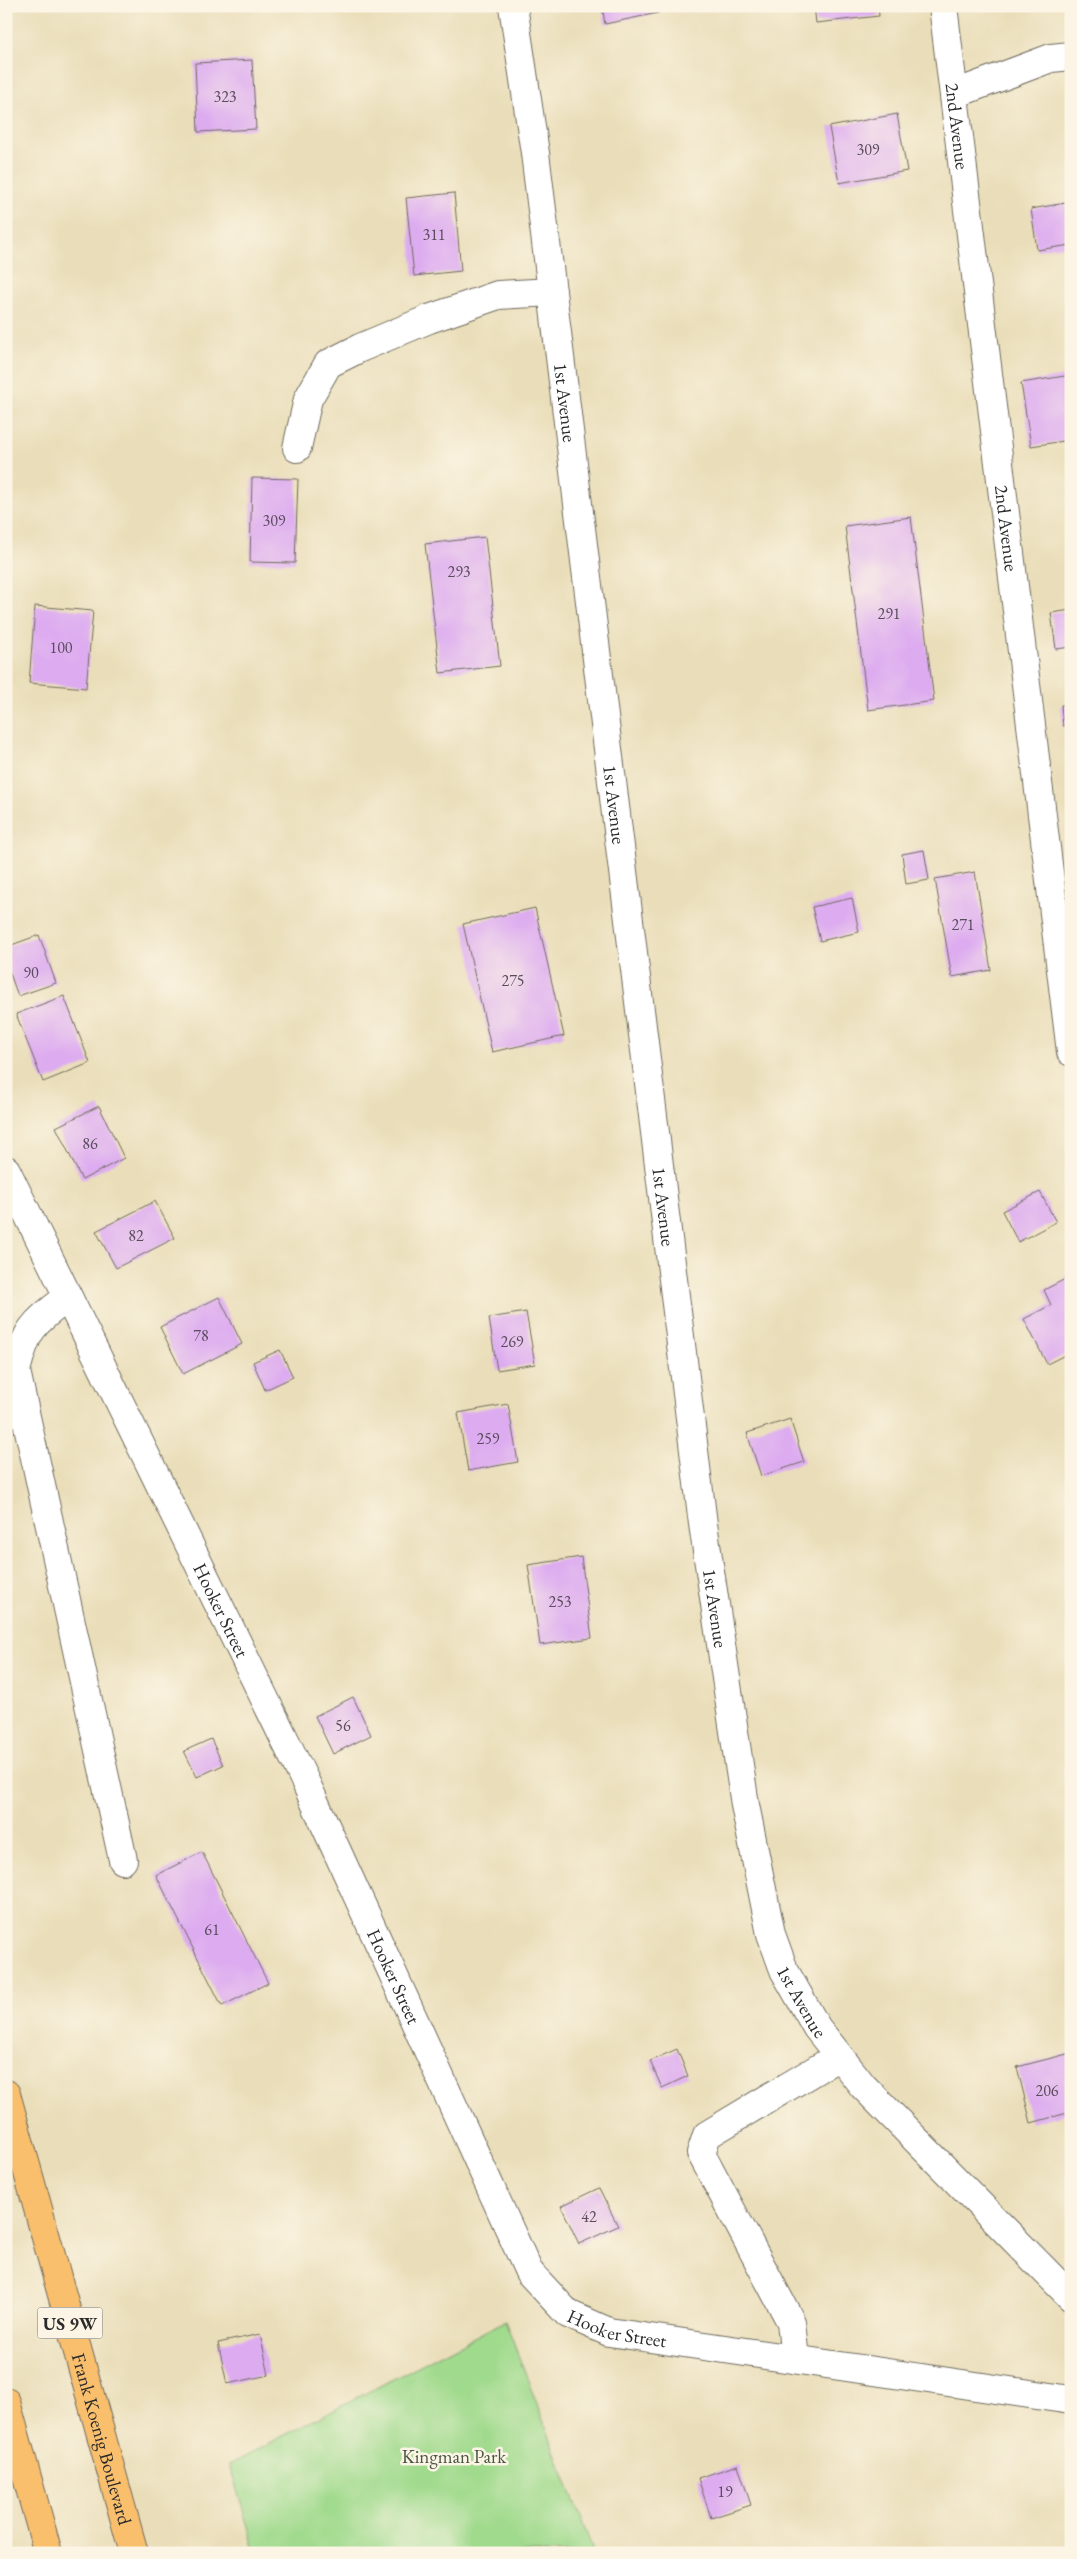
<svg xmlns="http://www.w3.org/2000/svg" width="1077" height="2559" font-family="'EB Garamond',serif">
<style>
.green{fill:#a0da8d;stroke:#66825c}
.building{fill:#ddacf0}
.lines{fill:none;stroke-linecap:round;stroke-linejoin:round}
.minor-casing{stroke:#6e6a5d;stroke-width:30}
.major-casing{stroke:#6e6a5d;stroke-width:30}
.minor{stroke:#fff;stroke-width:28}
.major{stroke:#f9bf6d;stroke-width:28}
.labels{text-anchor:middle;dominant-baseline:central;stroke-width:5;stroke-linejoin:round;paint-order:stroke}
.number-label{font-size:16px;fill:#584b5c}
.shield{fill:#fcf5e5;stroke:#6a6863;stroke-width:1}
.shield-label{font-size:18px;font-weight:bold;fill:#2b2b2b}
.street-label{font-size:19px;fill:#2b2b2b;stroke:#fcf5e5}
.park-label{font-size:19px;fill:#485744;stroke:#fcf5e5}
</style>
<rect width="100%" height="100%" fill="#fcf5e5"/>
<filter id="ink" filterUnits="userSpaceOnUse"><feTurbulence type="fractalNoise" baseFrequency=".02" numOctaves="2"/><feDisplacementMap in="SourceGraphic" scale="10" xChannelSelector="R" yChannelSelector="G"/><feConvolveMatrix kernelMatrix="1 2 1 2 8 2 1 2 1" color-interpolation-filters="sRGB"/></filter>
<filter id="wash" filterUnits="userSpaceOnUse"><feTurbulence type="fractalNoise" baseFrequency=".0096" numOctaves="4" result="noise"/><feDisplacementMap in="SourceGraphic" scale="20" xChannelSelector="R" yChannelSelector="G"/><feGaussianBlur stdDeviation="1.12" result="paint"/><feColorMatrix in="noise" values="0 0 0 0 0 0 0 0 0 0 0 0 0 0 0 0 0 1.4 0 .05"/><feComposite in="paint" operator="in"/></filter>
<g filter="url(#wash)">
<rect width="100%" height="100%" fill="#eadeba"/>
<path class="green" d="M505,2321l89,232h-338l-27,-89z"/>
<g id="blocks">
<g class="building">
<path d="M602,6h55l1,7 -53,11z"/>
<path d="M814,6h64l1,10 -63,7z"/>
<path d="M252,60l4,69 -58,3 -3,-69z"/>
<path d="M897,114l10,57 -68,12 -10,-56z"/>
<path d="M454,193l7,78 -47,5 -8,-78z"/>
<path d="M1071,202v43l-34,5 -6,-41z"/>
<path d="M1071,375v65l-40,6 -10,-63z"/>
<path d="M252,478l46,1 -3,84 -45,-1z"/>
<path d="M911,517l23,184 -66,9 -23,-184z"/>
<path d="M485,537l15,129 -60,7 -15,-129z"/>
<path d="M35,606l58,5 -7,77 -57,-5z"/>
<path d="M1071,610v37l-15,2 -5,-36z"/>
<path d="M1071,704v21l-8,1 -2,-21z"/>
<path d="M924,850l5,30 -23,4 -4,-30z"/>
<path d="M975,872l16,98 -39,7 -17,-98z"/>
<path d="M852,898l7,34 -39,9 -8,-34z"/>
<path d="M535,908l29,128 -72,16 -29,-128z"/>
<path d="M39,935l17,48 -38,13 -12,-34v-15z"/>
<path d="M64,996l26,67 -47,19 -27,-68z"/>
<path d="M99,1106l25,52 -42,22 -26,-53z"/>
<path d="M1040,1192l16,30 -38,20 -16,-31z"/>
<path d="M155,1201l20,37 -59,30 -20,-37z"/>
<path d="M1071,1276v76l-24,12 -23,-45 27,-14 -7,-15z"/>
<path d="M219,1297l23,47 -59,30 -23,-47z"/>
<path d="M526,1312l9,52 -38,6 -8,-52z"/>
<path d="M280,1350l13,27 -28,13 -12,-28z"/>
<path d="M508,1404l10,58 -50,9 -10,-58z"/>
<path d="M790,1419l14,43 -43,14 -14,-43z"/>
<path d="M581,1557l11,81 -52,7 -12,-80z"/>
<path d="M353,1697l18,38 -38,19 -18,-38z"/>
<path d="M211,1739l12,26 -26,12 -13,-26z"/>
<path d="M202,1852l66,131 -46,23 -66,-131z"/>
<path d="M677,2049l11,27 -26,12 -12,-27z"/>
<path d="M1071,2053v59l-40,11 -14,-56z"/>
<path d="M599,2188l19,38 -39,18 -18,-38z"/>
<path d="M260,2334l9,41 -42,9 -9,-41z"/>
<path d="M738,2465l13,40 -40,13 -13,-40z"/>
</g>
</g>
</g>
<g filter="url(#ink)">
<use href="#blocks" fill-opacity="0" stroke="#6e6a5d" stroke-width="1"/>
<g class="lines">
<g class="minor-casing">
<g id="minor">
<path id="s1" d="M513,6l22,147 168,1371 42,281 26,129 13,36 33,58 46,58 208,211"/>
<path id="s2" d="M943,6l128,1046"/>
<path d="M955,94l96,-36 20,-2"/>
<path d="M297,448l11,-49 20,-35 32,-16 69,-29 69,-24 54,-3"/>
<path id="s3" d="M6,1170l299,611 224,491 39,42 41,18 462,68"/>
<path d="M68,1297c-35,27 -41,30 -52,74l107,489"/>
<path d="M795,2359l-4,-37 -90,-169 6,-18 132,-79"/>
</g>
</g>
<g class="major-casing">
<g id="major">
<path id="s4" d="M6,2094l128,459"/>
<path d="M6,2402l42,151"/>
</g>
</g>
<use href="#minor" class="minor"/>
<use href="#major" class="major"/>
</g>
</g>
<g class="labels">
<g class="number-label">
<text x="225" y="96">323</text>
<text x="868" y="149">309</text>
<text x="434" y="234">311</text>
<text x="274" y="520">309</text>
<text x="459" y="571">293</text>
<text x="889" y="613">291</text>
<text x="61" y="647">100</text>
<text x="963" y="924">271</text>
<text x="31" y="972">90</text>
<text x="513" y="980">275</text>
<text x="90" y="1143">86</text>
<text x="136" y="1235">82</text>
<text x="201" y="1335">78</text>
<text x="512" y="1341">269</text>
<text x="488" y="1438">259</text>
<text x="560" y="1601">253</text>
<text x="343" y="1725">56</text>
<text x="212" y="1929">61</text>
<text x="1047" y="2090">206</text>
<text x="589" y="2216">42</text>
<text x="725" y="2491">19</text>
</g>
<rect class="shield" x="37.5" y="2307.5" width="65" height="31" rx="4"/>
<g class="shield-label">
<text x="70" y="2323">US 9W</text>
</g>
<g class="street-label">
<text stroke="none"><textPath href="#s2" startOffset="121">2nd Avenue</textPath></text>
<text stroke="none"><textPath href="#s1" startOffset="400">1st Avenue</textPath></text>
<text stroke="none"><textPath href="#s2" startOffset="526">2nd Avenue</textPath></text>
<text stroke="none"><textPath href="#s1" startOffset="805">1st Avenue</textPath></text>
<text stroke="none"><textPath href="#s1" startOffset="1210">1st Avenue</textPath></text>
<text stroke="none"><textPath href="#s1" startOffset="1615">1st Avenue</textPath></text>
<text stroke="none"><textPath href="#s3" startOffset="490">Hooker Street</textPath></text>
<text stroke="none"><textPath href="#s3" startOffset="895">Hooker Street</textPath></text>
<text stroke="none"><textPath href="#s1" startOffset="2020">1st Avenue</textPath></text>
<text stroke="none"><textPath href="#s3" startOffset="1329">Hooker Street</textPath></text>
<text stroke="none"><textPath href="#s4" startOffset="358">Frank Koenig Boulevard</textPath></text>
</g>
<g class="park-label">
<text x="454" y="2456">Kingman Park</text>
</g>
</g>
<rect width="1077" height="2559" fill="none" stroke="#fcf5e5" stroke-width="25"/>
</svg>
